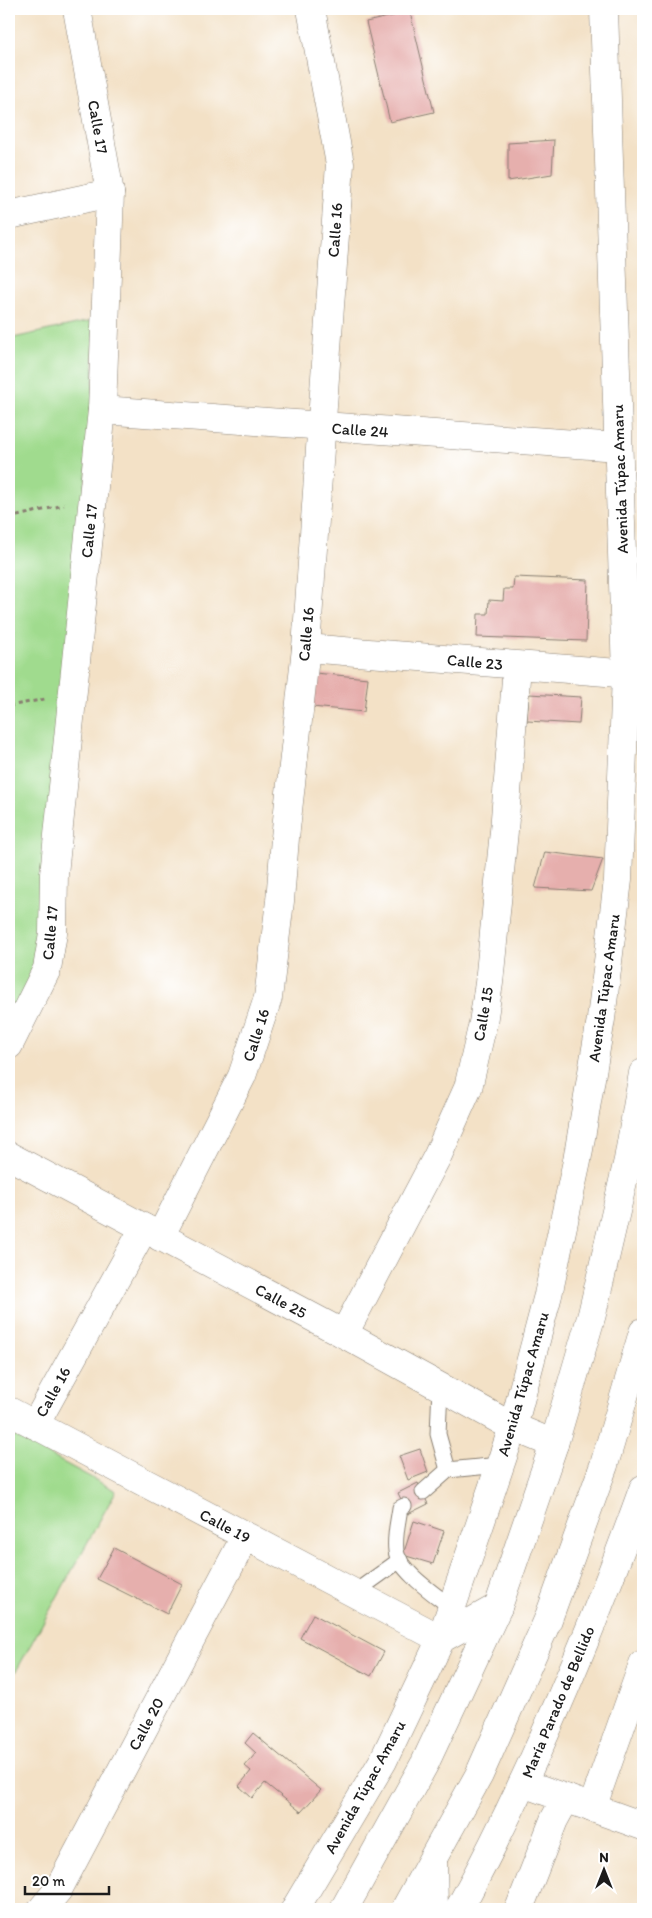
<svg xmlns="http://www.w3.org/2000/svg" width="652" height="1918" font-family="Itim,sans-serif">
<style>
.green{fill:#a0db8e;stroke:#5e7c55}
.building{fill:#e6afad}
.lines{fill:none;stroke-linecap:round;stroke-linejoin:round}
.lane-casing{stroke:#887e71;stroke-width:17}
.street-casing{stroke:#887e71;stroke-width:29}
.secondary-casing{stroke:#887e71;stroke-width:29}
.highway-casing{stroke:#887e71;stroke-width:29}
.path{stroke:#887e71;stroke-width:3;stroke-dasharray:4 4;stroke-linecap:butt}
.lane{stroke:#fff;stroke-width:15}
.street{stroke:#fff;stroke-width:28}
.secondary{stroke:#fff;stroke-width:28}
.highway{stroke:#fff;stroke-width:28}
.labels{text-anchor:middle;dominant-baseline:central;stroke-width:4;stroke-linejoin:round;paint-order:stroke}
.street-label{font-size:16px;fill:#1c1c1c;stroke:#fff}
</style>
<rect width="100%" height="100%" fill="#fff"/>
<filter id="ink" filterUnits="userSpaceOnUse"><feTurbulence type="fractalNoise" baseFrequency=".02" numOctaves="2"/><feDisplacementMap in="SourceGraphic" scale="10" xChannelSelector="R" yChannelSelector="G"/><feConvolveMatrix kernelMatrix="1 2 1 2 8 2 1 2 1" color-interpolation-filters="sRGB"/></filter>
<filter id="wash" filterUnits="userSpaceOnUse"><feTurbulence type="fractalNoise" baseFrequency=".0096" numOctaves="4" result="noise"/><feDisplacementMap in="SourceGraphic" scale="20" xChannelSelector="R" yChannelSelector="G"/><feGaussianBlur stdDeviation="1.12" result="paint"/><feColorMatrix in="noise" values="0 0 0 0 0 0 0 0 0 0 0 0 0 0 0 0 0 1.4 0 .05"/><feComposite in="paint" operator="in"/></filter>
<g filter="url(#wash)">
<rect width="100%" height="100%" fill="#f3e1c6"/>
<g class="green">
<path d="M94,320l-1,86 -55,560 -29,57v-684z"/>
<path d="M9,1433l107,58 -107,193z"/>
</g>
<g id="blocks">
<g class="building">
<path d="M410,12l24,100 -44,10 -24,-100z"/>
<path d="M554,140l-2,34 -44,7v-38z"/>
<path d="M514,577l74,3 -2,61 -109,-4 1,-23h10l1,-14 14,1 1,-12h9z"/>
<path d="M315,673l53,5 -4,34 -52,-5z"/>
<path d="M529,694l52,3 -2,27 -52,-3z"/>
<path d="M545,852l58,7 -12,32 -56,-3z"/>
<path d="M420,1449l8,23 -20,8 -9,-24z"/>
<path d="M418,1483l10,21 -20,10 -10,-21z"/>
<path d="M414,1521l30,10 -11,33 -30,-9z"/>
<path d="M114,1548l68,36 -15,30 -70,-35z"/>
<path d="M313,1614l71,38 -13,24 -71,-38z"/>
<path d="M253,1733l68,57 -20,22 -36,-29 -13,15 -13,-12 12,-15 -6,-5 11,-13 -11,-10z"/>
</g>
</g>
</g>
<g filter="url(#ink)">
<use href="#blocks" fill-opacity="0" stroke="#887e71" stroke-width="1"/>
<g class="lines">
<g class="lane-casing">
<g id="lane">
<path d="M440,1387l-2,47 10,36"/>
<path d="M423,1492l25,-22 52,-5"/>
<path d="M404,1506l-4,2c-2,14 -6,29 -4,43 3,20 40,44 56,57"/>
<path d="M354,1593l46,-33"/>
</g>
</g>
<g class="street-casing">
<g id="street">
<path d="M9,215l101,-22"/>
<path d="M102,410l516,37"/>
<path d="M306,648l337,27"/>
<path d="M9,1045l38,-76 6,-36 1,-59 48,-464 8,-217 -33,-184"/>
<path d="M9,1156l335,178 169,93 41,17"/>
<path d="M160,1237l82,-161 26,-78 12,-97 5,-63 21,-190 34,-484 -29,-155"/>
<path d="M344,1334l94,-179 30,-67 15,-65 6,-40 15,-152 13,-165"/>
<path d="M9,1411l432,228"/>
<path d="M35,1425l109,-197"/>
<path d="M523,1783l120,43"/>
<path d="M592,1808l51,-144"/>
<path d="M42,1909l16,-19 187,-353"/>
<path d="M519,1909l35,-89 12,-22"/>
</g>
</g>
<g class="secondary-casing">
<g id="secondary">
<path d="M295,1909l88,-148 58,-122 72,-212 35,-132 29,-134 24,-142 17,-139 8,-206 -22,-665"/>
<path d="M459,1909c73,-134 132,-276 184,-420"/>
</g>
</g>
<g class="highway-casing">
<g id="highway">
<path d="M441,1639l57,-32"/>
<path d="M433,1861l1,48"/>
<path d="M344,1909l81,-146 73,-156 56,-163 38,-130 36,-154 15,-87"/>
<path d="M405,1909l74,-134 68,-153 57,-157 39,-133"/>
</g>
</g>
<g class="path">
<path d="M9,518l55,-13"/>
<path d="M9,706l36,-7"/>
</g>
<use href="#lane" class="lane"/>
<use href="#street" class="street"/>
<use href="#secondary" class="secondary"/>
<use href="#highway" class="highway"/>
</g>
</g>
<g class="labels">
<g class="street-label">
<text transform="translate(98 127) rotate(80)">Calle 17</text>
<text transform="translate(335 230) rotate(-86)">Calle 16</text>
<text transform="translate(360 430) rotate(4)">Calle 24</text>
<text transform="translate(620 479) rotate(-92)">Avenida Túpac Amaru</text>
<text transform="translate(89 531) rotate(-84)">Calle 17</text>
<text transform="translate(306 634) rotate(-85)">Calle 16</text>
<text transform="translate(475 662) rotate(5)">Calle 23</text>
<text transform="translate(50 933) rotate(-85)">Calle 17</text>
<text transform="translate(604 988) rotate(-82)">Avenida Túpac Amaru</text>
<text transform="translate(483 1014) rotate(-80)">Calle 15</text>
<text transform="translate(256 1035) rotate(-72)">Calle 16</text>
<text transform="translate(281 1301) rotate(28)">Calle 25</text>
<text transform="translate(523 1384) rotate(-74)">Avenida Túpac Amaru</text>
<text transform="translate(53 1392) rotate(-61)">Calle 16</text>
<text transform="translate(225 1526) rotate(28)">Calle 19</text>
<text transform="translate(558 1702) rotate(-67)">María Parado de Bellido</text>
<text transform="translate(146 1724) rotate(-62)">Calle 20</text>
<text transform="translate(365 1787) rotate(-61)">Avenida Túpac Amaru</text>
</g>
</g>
<rect width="652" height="1918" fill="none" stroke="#fff" stroke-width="30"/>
<g transform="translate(604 1870)" stroke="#ffffff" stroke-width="4" paint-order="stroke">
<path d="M0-4L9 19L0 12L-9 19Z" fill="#1c1c1c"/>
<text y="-8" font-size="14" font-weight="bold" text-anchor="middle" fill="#1c1c1c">N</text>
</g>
<path d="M25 1886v8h84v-8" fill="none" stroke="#1c1c1c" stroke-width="2.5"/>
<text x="32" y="1886" font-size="15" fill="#1c1c1c" stroke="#ffffff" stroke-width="4" paint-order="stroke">20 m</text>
</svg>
